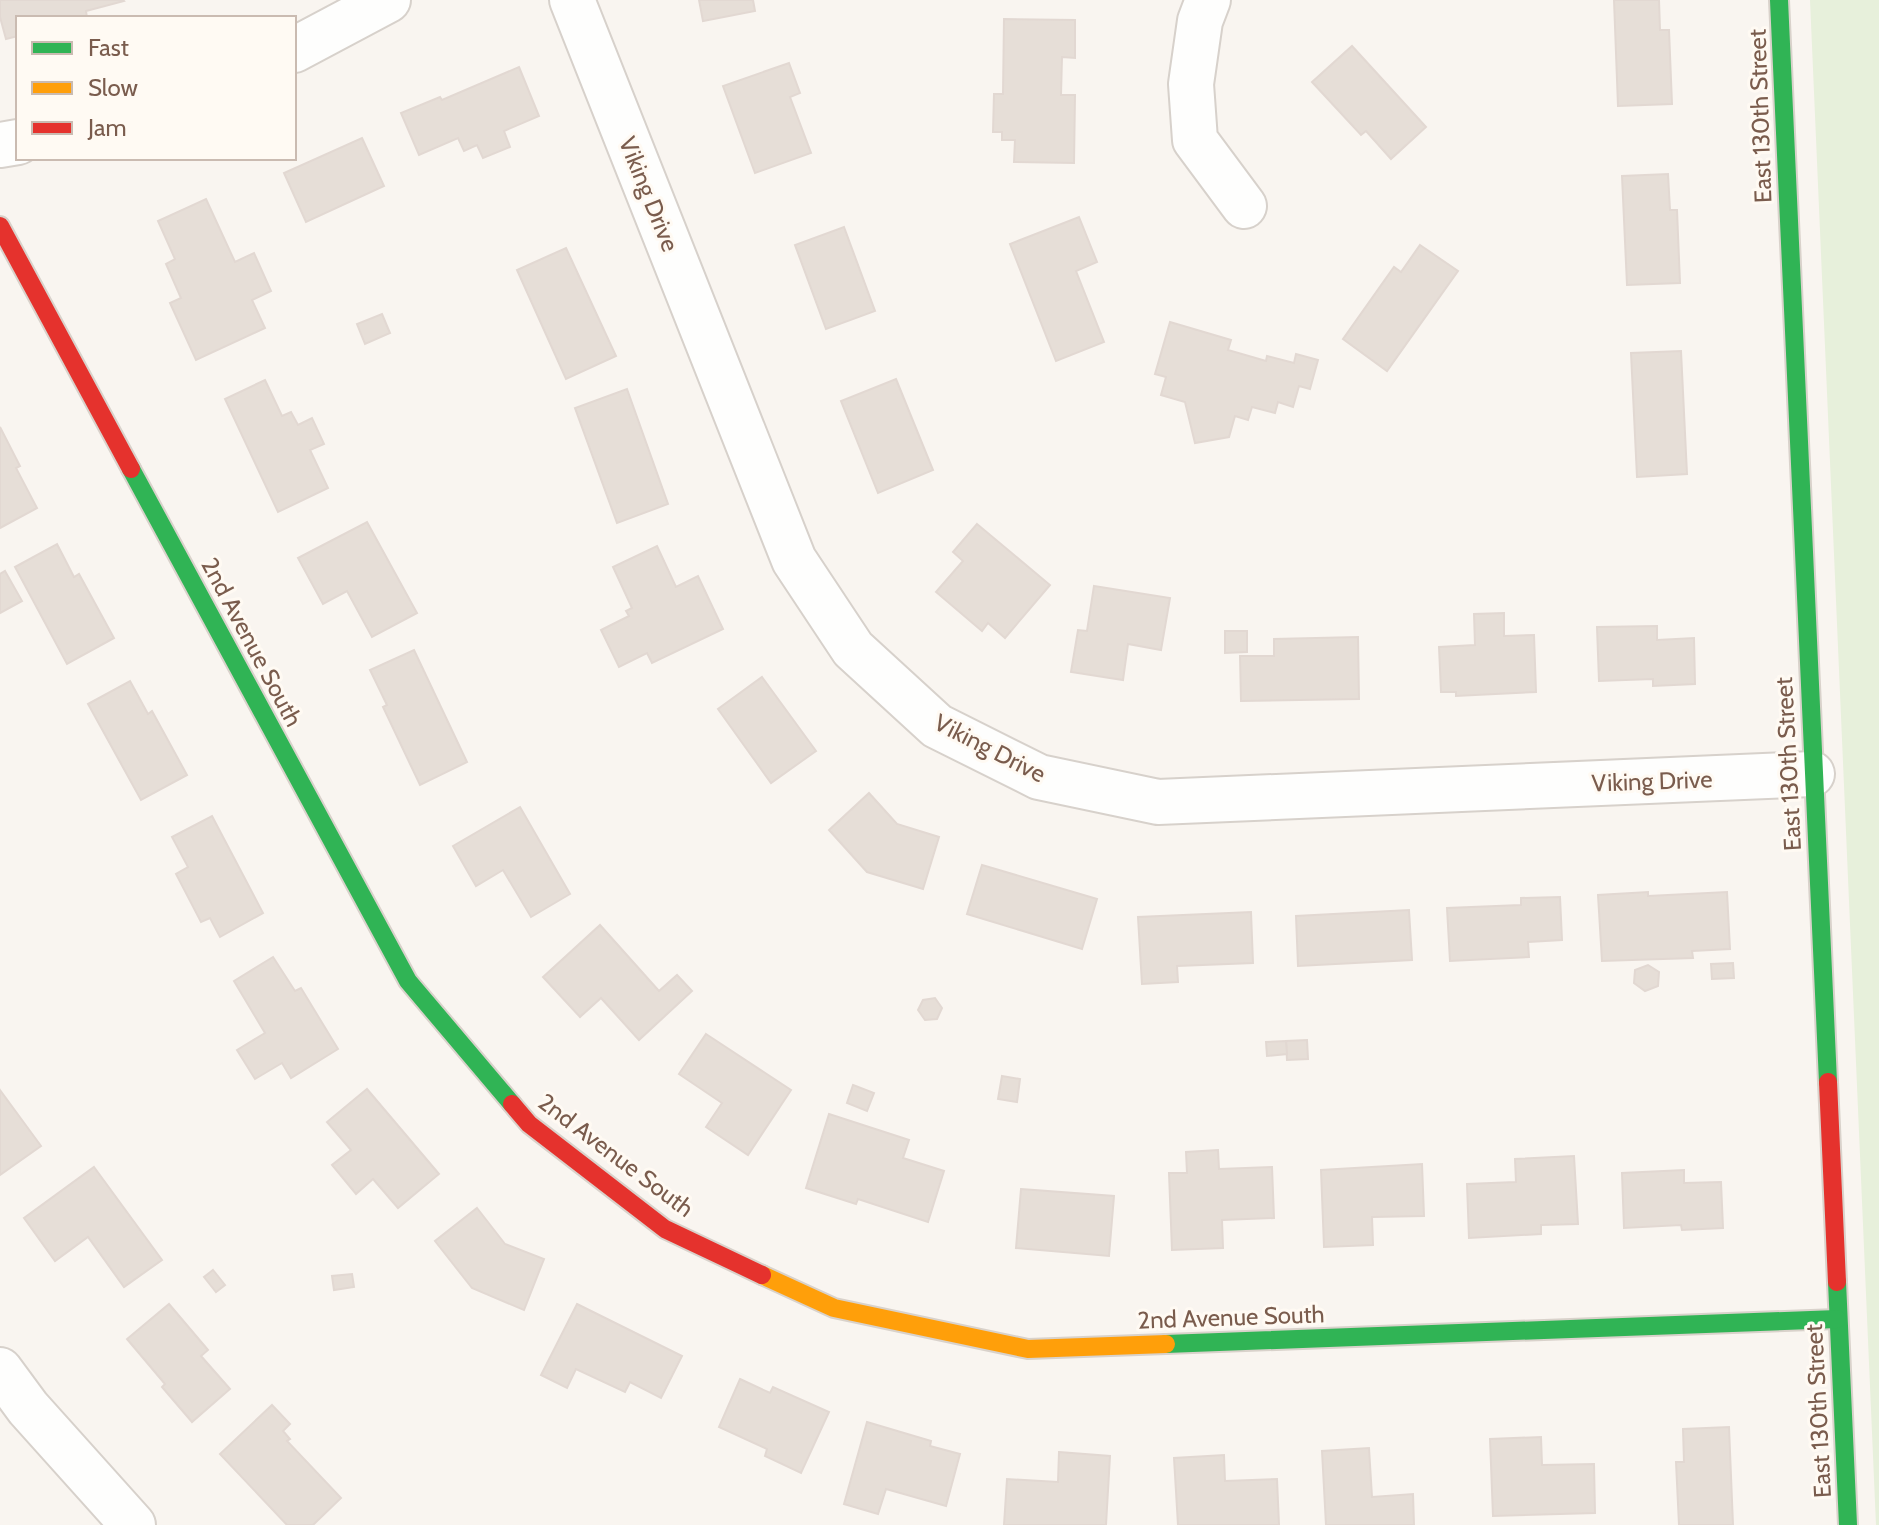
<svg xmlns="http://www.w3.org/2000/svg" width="1879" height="1525" font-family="Cabin,sans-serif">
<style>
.green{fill:#e7f0db}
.building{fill:#e6ded7;stroke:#e2d8d2;stroke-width:2}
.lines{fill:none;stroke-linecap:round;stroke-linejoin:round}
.street-casing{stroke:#d7d1cb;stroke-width:48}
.fast-casing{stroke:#d9d2cb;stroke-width:22}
.slow-casing{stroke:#d9d2cb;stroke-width:22}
.jam-casing{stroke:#d9d2cb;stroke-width:22}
.street{stroke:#fefefd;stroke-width:44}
.fast{stroke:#30b455;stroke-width:18}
.slow{stroke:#ff9f0a;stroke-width:18}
.jam{stroke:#e5322d;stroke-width:18}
.labels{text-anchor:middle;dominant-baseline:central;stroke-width:6;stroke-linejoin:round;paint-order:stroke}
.street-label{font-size:24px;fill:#7a5c4d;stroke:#fffaf3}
</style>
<rect width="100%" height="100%" fill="#f9f5f0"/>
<path class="green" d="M1810,0h69v1525h-3z"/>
<g class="building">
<path d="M0,0h123l1,1 -38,10 1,7h-69v18l-12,3 -6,-22z"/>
<path d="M699,0h54l2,11 -52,10z"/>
<path d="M1614,0h45l1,30h9l3,74 -54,2z"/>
<path d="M1004,19l71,1v38l-13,-1 -1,38h14l-1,68 -60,-1 1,-22h-13v-8h-9l1,-38h9z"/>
<path d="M1352,46l74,81 -35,32 -25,-28 -5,4 -49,-53z"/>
<path d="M789,63l11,30 -10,4 21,56 -56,20 -32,-87z"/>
<path d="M519,67l20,49 -35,15 6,16 -27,11 -6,-13 -13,6 -6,-13 -39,17 -18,-42 39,-16 2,3z"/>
<path d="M362,138l22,48 -78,36 -22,-49z"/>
<path d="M1668,174l2,36h7l3,73 -53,2 -5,-109z"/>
<path d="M206,199l29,63 19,-9 17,38 -19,9 13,28 -69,32 -26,-57 11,-5 -15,-34 9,-5 -17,-38z"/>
<path d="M1079,217l18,45 -21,9 28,71 -48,19 -46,-117z"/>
<path d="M844,227l31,84 -49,18 -31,-84z"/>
<path d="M1420,245l38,26 -71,100 -44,-32 51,-72 7,5z"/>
<path d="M566,248l50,108 -50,23 -49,-109z"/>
<path d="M382,314l8,19 -25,11 -8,-20z"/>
<path d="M1170,322l61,18 -3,10 38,11 1,-5 27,7 2,-9 22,6 -8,29 -11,-3 -6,21 -15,-5 -3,11 -23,-6 -4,13 -13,-4 -6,21 -34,6 -10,-41 -24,-7 5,-18 -11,-3z"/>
<path d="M1681,351l6,123 -50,3 -6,-124z"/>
<path d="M896,379l37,91 -55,23 -37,-92z"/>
<path d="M265,380l17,36 9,-4 7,13 14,-7 12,26 -14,6 18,38 -50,24 -53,-113z"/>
<path d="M627,389l41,115 -51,19 -42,-115z"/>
<path d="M0,427l20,39 -4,2 21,40 -37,20z"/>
<path d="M367,522l50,91 -45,24 -25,-46 -24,13 -25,-46z"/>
<path d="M977,524l73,61 -45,53 -17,-15 -6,8 -46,-39 27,-31 -10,-9z"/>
<path d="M57,544l17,33 5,-3 35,64 -47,26 -52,-97z"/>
<path d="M657,546l19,41 22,-11 25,53 -71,34 -5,-10 -28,14 -18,-37 28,-14 -3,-5 6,-3 -19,-41z"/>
<path d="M5,571l17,30 -22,12v-39z"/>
<path d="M1094,586l76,12 -9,52 -33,-6 -5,36 -52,-8 7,-42 9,1z"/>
<path d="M1504,613v23l30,-1 2,57 -80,4v-4h-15l-2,-45 36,-2 -1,-31z"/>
<path d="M1657,626v14l37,-2 1,46 -42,2v-7l-54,2 -2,-54z"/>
<path d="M1225,631h22v21l-22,1z"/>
<path d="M1358,637l1,62 -118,2 -1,-45h34v-17z"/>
<path d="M414,650l53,112 -47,23 -37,-78 4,-2 -17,-35z"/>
<path d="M762,677l54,74 -45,32 -53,-74z"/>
<path d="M130,681l18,33 4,-3 35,64 -46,25 -53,-96z"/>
<path d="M869,793l28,31 42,13 -16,52 -56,-17 -38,-42z"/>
<path d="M520,807l50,87 -39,23 -28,-47 -27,16 -23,-40z"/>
<path d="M212,816l51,97 -43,24 -10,-19 -9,4 -25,-48 12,-7 -16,-30z"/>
<path d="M982,865l115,34 -15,50 -115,-35z"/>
<path d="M1648,892v4l79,-4 3,57 -38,2 1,7 -91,3 -4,-66z"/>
<path d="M1560,897l2,43 -34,2 1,15 -79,4 -3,-53 74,-3v-7z"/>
<path d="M1409,910l3,50 -114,6 -2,-50z"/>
<path d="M1251,912l2,51 -76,3 1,16 -36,2 -4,-67z"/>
<path d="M600,925l59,66 18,-16 15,16 -53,49 -38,-42 -21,19 -37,-40z"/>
<path d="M273,957l22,34 6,-3 37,61 -47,29 -9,-15 -27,16 -18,-29 28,-17 -31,-52z"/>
<path d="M1733,963l1,15 -22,1 -1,-15z"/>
<path d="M1648,965l11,7 -1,14 -13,5 -11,-8 1,-13z"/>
<path d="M935,998l7,10 -5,11 -12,1 -7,-10 5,-10z"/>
<path d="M706,1034l85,56 -43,65 -42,-28 16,-24 -43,-29z"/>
<path d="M1307,1040l1,19 -21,1 -1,-19z"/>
<path d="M1286,1041l1,13 -20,2 -1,-14z"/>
<path d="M1002,1076l18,3 -3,23 -19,-3z"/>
<path d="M853,1085l21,8 -7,18 -20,-8z"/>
<path d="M367,1089l72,85 -41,34 -25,-29 -17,15 -24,-29 19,-15 -24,-28z"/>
<path d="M0,1090l41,56 -41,29z"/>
<path d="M829,1114l80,26 -6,18 41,13 -16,51 -70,-23 -2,5 -50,-16z"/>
<path d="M1218,1150l1,19 53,-2 2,51 -52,2 1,28 -51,2 -3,-77h18l-1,-21z"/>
<path d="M1574,1156l4,68 -37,1v9l-72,4 -2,-54 49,-2 -1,-23z"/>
<path d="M1422,1164l2,52 -52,1 1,28 -49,2 -3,-77z"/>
<path d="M94,1167l68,93 -38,27 -36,-50 -33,24 -31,-43z"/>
<path d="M1684,1170v13l37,-1 2,46 -41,2 -1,-5 -57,3 -2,-55z"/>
<path d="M1021,1189l93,7 -5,60 -93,-8z"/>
<path d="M477,1208l28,36 39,15 -20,51 -52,-22 -37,-47z"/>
<path d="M213,1270l12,15 -9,7 -12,-15z"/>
<path d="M352,1274l2,13 -20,3 -2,-14z"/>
<path d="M169,1304l39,46 -7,6 29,33 -38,33 -30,-35 3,-3 -38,-45z"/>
<path d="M577,1304l105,52 -21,42 -31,-16 -5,10 -49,-23 -9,19 -26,-13z"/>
<path d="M740,1379l30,14 3,-6 56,25 -28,61 -36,-17 2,-7 -48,-22z"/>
<path d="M272,1405l18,19 -7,7 7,8 -3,2 54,57 -28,27h-26l-67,-71z"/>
<path d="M867,1422l64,19 -1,5 30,8 -14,52 -60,-17 -8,25 -34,-10z"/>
<path d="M1729,1427l4,98h-54l-3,-63h8l-1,-33z"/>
<path d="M1541,1437l1,28 52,-1 1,49 -102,3 -3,-77z"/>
<path d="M1369,1448l3,49 41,-3 1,31h-88l-4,-74z"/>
<path d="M1059,1452l51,4 -4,69h-102l3,-46 51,3z"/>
<path d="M1224,1455l1,26 52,-2 2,46h-101l-4,-67z"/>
</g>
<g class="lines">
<g class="street-casing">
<g id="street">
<path d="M572,0l222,560 59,89 84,77 102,51 119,25 654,-28"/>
<path d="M1208,0l-8,21 -9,63 4,56 49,66"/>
<path d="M294,50l94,-50"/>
<path d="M0,145l18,-3"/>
<path d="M0,1370l28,38 105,117"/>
</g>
</g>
<g class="fast-casing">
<g id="fast">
<path d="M1779,0l49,1082"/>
<path d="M131,469l277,512 104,123"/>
<path d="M1837,1282l11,243"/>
<path d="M1166,1344l671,-25"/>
</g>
</g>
<g class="slow-casing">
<path id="slow" d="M762,1275l72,33 194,41 138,-5"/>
</g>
<g class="jam-casing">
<g id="jam">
<path d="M0,226l131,243"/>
<path d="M1828,1082l9,200"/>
<path d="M512,1104l17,20 136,105 97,46"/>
</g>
</g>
<use href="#street" class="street"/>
<use href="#fast" class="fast"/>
<use href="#slow" class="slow"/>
<use href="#jam" class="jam"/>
</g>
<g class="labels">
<g class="street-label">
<text transform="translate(1760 116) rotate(-92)">East 130th Street</text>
<text transform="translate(649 194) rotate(68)">Viking Drive</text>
<text transform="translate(252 642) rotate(62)">2nd Avenue South</text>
<text transform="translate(990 748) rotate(27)">Viking Drive</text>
<text transform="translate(1788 764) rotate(-93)">East 130th Street</text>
<text transform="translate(1652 781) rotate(-2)">Viking Drive</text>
<text transform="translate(616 1155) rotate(37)">2nd Avenue South</text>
<text transform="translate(1231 1317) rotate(-2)">2nd Avenue South</text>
<text transform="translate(1818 1411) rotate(-93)">East 130th Street</text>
</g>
</g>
<rect x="16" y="16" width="280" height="144" fill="#fffaf3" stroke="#cabbb1" stroke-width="2"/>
<rect x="32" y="42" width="40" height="12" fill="#30b455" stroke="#cabbb1" stroke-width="2"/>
<text x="88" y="56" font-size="24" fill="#7a5c4d">Fast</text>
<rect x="32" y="82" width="40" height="12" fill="#ff9f0a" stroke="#cabbb1" stroke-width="2"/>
<text x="88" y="96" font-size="24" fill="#7a5c4d">Slow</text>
<rect x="32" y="122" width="40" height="12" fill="#e5322d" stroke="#cabbb1" stroke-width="2"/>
<text x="88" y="136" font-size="24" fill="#7a5c4d">Jam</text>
</svg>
